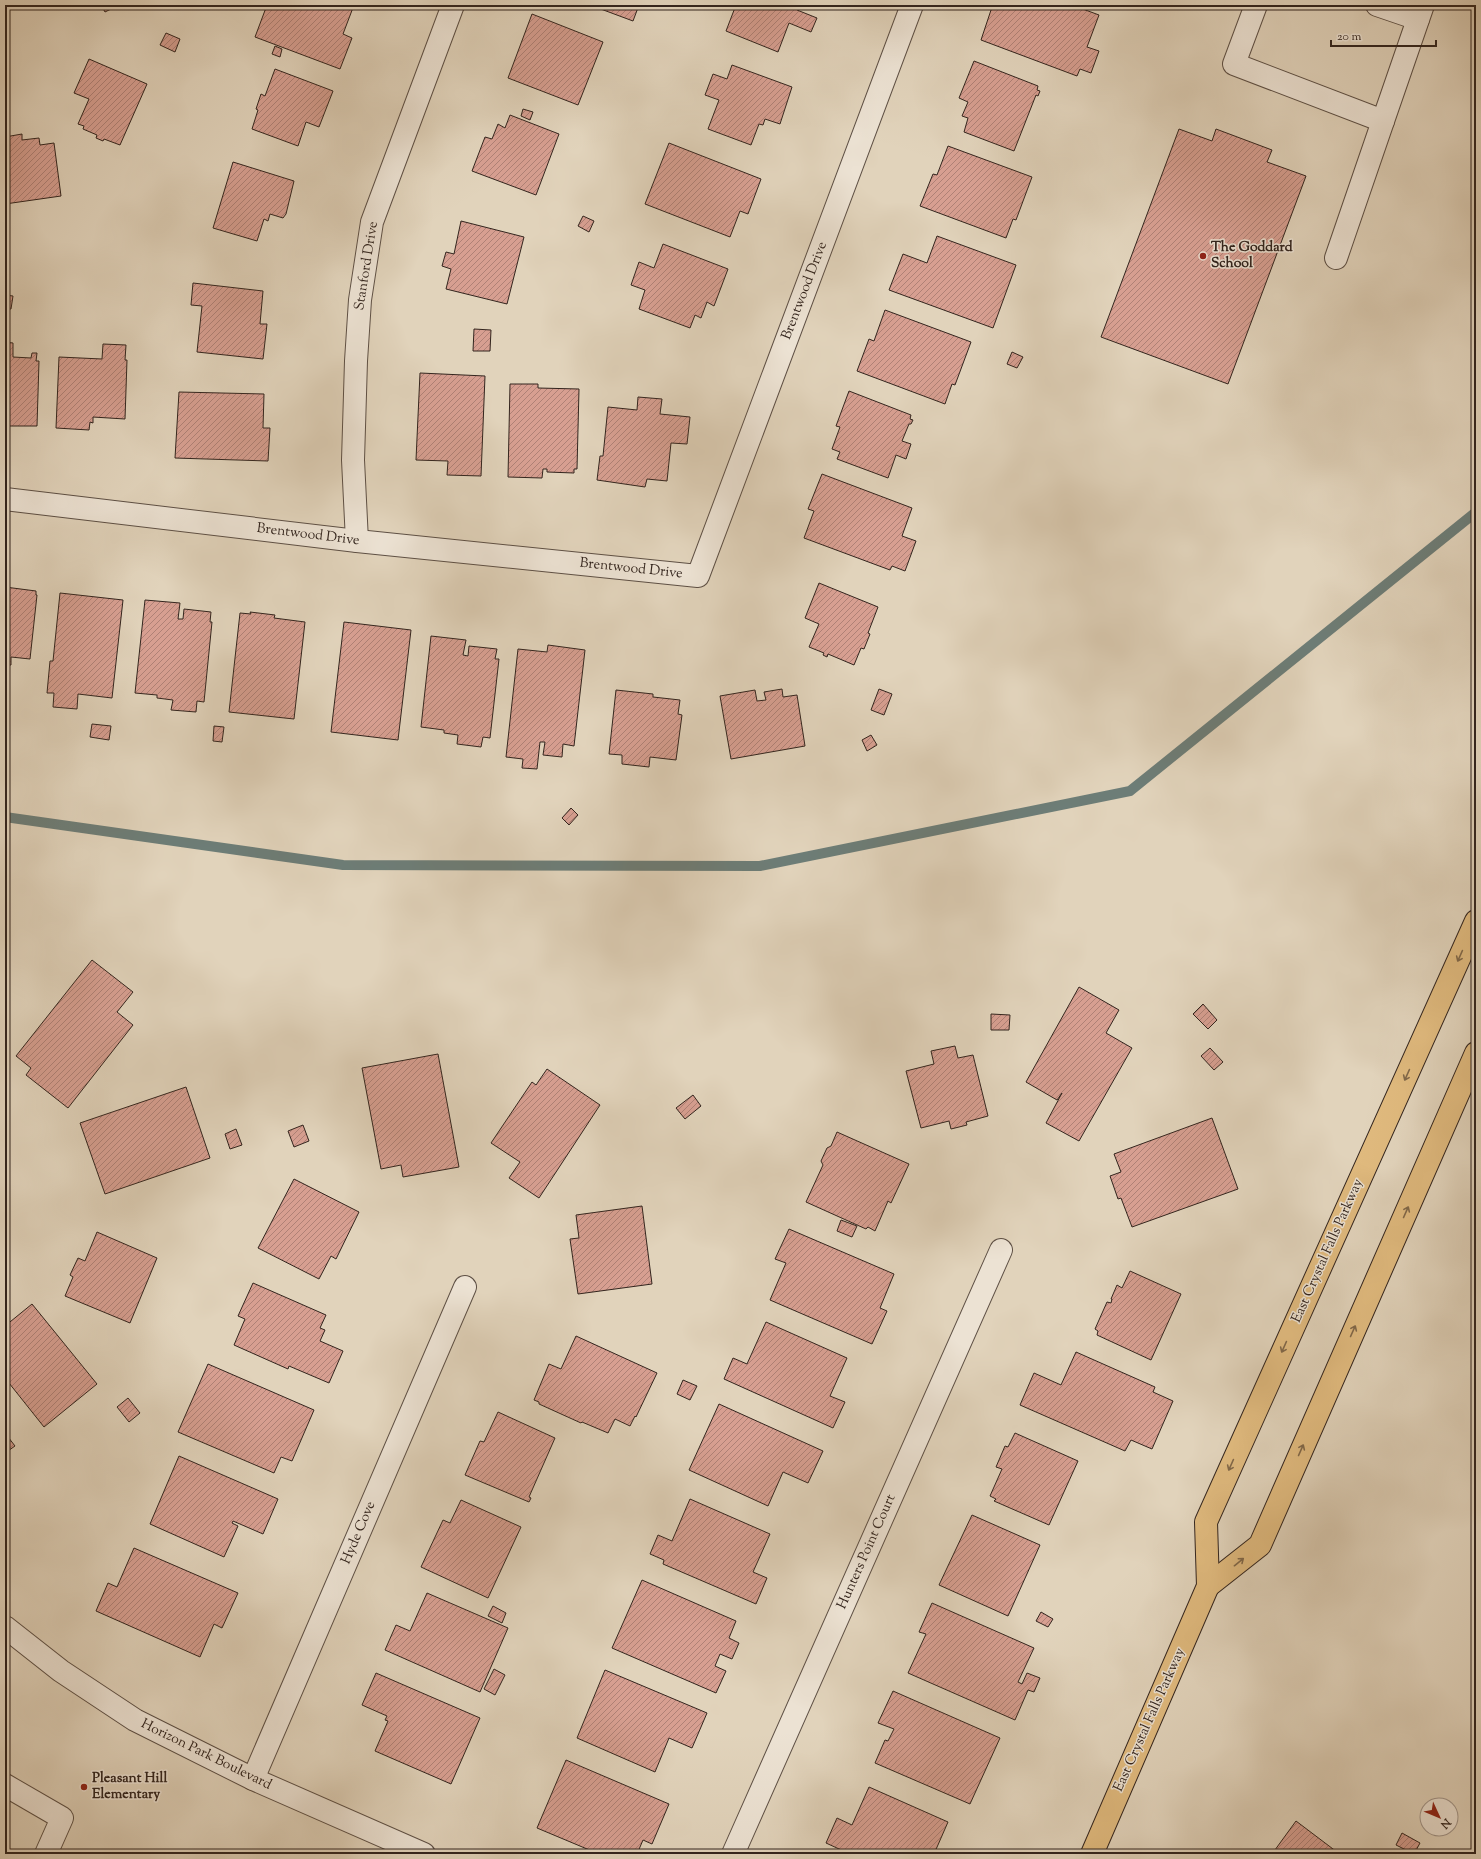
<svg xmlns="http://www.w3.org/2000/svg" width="1481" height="1859" font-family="'Sorts Mill Goudy',serif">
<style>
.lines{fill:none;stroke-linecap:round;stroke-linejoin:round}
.stream{stroke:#6d7d77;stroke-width:10}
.building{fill:url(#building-hatch);stroke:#33251e}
.minor-casing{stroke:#5e5045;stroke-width:24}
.major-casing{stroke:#33251e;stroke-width:24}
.minor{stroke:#ece2d3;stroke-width:22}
.major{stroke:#e0ba7e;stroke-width:22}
.oneway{stroke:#816849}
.poi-dot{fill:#8f2418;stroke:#ece2d3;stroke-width:1.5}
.labels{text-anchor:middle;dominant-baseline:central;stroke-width:3;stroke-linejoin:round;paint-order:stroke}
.poi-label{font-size:14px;font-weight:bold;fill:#33251e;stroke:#ece2d3;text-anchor:start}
.street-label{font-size:14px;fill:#33251e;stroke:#ece2d3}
</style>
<defs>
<pattern id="building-hatch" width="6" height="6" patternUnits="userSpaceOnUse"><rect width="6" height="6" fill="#d79f91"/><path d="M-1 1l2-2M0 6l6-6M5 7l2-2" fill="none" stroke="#af8176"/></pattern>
</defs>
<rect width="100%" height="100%" fill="#e1d3bb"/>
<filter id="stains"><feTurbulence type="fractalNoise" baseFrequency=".005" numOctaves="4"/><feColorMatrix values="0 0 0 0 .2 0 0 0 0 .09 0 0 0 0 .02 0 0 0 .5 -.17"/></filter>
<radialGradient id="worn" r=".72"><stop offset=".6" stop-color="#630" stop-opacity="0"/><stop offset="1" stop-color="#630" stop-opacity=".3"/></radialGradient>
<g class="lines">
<path class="stream" d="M5,817l338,48 417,1 370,-75 346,-279"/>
</g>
<g class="building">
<path d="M101,5h18l-14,7z"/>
<path d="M267,5h87l-11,29 9,4 -12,31 -85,-32z"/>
<path d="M590,5h49l-6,16z"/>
<path d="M736,5h63l-2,5 20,8 -6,14 -22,-9 -11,29 -52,-21z"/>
<path d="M999,5h73l27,10 -12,32 12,4 -8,22 -11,-4 -3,7 -96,-36 11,-33 5,2z"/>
<path d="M532,14l71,28 -25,63 -70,-27z"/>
<path d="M166,33l14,6 -5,13 -15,-7z"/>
<path d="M275,46l7,3 -2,8 -8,-3z"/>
<path d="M89,59l58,25 -27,61 -16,-6 -1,2 -7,-3 1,-3 -14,-6 1,-3 -6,-2 11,-25 -15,-6z"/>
<path d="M974,61l64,25 -1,4 3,1 -2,5 -2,-1 -22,56 -50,-19 4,-14 -6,-2 6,-14 -9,-4z"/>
<path d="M732,65l60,22 -12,37 -15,-5 -2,6 -4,-1 -8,21 -43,-16 11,-29 -14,-5 8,-21 14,5z"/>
<path d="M275,69l58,22 -14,36 -13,-5 -8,24 -46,-17 6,-19 -2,-1 5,-15 4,2z"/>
<path d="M523,109l10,3 -3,8 -9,-4z"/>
<path d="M510,115l49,19 -23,61 -64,-24 13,-34 7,2 6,-15 7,4z"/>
<path d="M1179,129l33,12 4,-12 56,21 -5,12 39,14 -78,208 -127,-47z"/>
<path d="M22,134v6l17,-2 1,7 14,-2 7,53 -56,8v-67z"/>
<path d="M669,143l92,36 -13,35 -8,-3 -10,26 -85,-33z"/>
<path d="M948,146l84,31 -16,43 -3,-1 -7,19 -86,-32 13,-32 4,1z"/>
<path d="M233,162l61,19 -8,33 -3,4 -13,-4 -2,7 -4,-2 -7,22 -44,-13z"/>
<path d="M583,216l11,5 -5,11 -11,-6z"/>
<path d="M461,221l63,16 -17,67 -61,-15 5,-20 -9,-3 4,-14 8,2z"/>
<path d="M937,236l79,29 -23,63 -104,-38 14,-36 24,9z"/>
<path d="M663,244l65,25 -14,37 -7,-4 -6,16 -6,-3 -5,13 -51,-19 6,-19 -14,-5 8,-23 15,6z"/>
<path d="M193,283l70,8 -3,33h7l-4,35 -66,-7 5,-46 -11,-1z"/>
<path d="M5,295l8,1 -2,13h-6z"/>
<path d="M885,310l86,32 -16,43 -3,-1 -7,20 -88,-33 12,-32 5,2z"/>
<path d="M474,329l17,1 -1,21h-17z"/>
<path d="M5,342l8,1v14l18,1 1,-5h5l-1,8h3l-2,65h-32z"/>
<path d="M103,344l23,1 -1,15h2l-2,59 -32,-2v6l-3,-1 -1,8 -33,-2 3,-71 43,2z"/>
<path d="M1012,352l11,5 -6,11 -10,-4z"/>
<path d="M420,373l65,3 -4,100 -34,-1 1,-14 -32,-1z"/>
<path d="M510,384h28v4l41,1 -2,80h-3v4l-27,-1v-3h-4l-1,9 -34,-1z"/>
<path d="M849,391l62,24 -1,4 3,1 -2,4h-2l-7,17 9,3 -5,15 -10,-4 -8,23 -51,-19 3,-7 -8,-3 8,-22 -4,-1z"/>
<path d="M179,392l85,2 -1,34h7l-2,33 -93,-3z"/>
<path d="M638,397l24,2 -2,15 30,3 -3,27 -16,-1 -4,38 -20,-2 -2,8 -48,-7 3,-24h3l5,-49 29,3z"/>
<path d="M822,474l90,34 -10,28 14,5 -11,30 -13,-5 -2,4 -86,-32 10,-27 -6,-2z"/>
<path d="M819,583l59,24 -10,26 2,1 -6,15 -3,-1 -7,17 -26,-11 -1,3 -4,-2 1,-2 -15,-6 10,-23 -14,-6z"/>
<path d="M5,587l31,4v4h1l-7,64 -19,-2v8h-6z"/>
<path d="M60,593l63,7 -11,98 -34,-4 -1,15 -24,-2 1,-14h-7l3,-32h3z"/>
<path d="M145,600l35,3 -2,16h5l1,-10 27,3 -1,10h2l-8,80 -7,-1 -1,11 -25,-2 2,-10 -16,-2v-3l-22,-2z"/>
<path d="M250,612l25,3 -1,3 31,4 -11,97 -65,-7 11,-99 11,1z"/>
<path d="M344,622l67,8 -13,110 -67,-8z"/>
<path d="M431,636l35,4 -3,15 5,1 1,-10 28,3 -2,10h4l-9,79 -7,-1 -2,10 -24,-3 1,-9 -14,-2v-3l-23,-3z"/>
<path d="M548,645l37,5 -11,96 -11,-2 -1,13 -19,-2 2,-13h-5l-3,27 -15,-1 1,-9 -17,-2 12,-108 29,3z"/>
<path d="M782,689l1,8 14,-2 8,51 -74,13 -11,-63 35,-6 2,11 9,-1 -2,-8z"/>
<path d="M879,689l13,5 -8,21 -13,-5z"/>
<path d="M616,690l37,4v3l27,3 -2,14 4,1 -6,45 -26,-3 -1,10 -27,-3v-9l-13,-1z"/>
<path d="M92,724l19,2 -2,14 -19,-3z"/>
<path d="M214,726l10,1 -2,15 -9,-1z"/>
<path d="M871,735l6,10 -10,6 -5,-11z"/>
<path d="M571,808l7,7 -9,10 -7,-7z"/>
<path d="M92,960l41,32 -16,20 16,13 -65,83 -42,-33 5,-7 -15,-12z"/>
<path d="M1079,987l40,23 -13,23 26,15 -53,93 -33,-18 16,-30 -5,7 -31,-18z"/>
<path d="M1203,1004l14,16 -9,9 -15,-15z"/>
<path d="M991,1014l19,1 -1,15h-18z"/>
<path d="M955,1046l3,12 15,-3 15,61 -22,6 1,3 -16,4 -2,-8 -28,7 -15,-57 28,-7 -3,-13z"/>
<path d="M1210,1048l13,14 -9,8 -13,-14z"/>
<path d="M438,1054l21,113 -56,10 -2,-12 -20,4 -19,-101z"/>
<path d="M547,1069l53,36 -61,93 -30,-20 11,-16 -29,-19 41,-61 4,3z"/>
<path d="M186,1087l24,71 -105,36 -25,-71z"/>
<path d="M693,1095l8,11 -16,13 -9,-11z"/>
<path d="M1212,1118l26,71 -106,38 -11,-29 -3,1 -8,-23 11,-4 -7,-18z"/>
<path d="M303,1125l6,16 -15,6 -6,-16z"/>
<path d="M236,1129l6,16 -12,4 -5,-15z"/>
<path d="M837,1132l72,32 -18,39 -3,-2 -13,30 -7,-4 -2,2 -60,-27 17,-37 -2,-4 6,-13 4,-2z"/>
<path d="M294,1179l65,33 -23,47 -5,-3 -12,23 -61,-31z"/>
<path d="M642,1206l10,78 -74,10 -8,-55 9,-1 -3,-23z"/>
<path d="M841,1220l16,6 -5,11 -15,-6z"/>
<path d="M789,1229l105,45 -14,34 7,3 -15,33 -102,-44 16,-37 -11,-4z"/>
<path d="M97,1232l60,26 -27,65 -65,-27 8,-19 -3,-2 8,-17 7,3z"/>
<path d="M1130,1271l51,23 -30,66 -54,-25 1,-4 -3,-2 12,-27 4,1 1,-4h-1l6,-14 5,3z"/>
<path d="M253,1283l73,32 -6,13 5,2 -5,11 23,10 -14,32 -40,-17 -1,3 -54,-24 11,-26 -7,-3z"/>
<path d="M32,1304l65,80 -53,43 -39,-49v-41l2,-2 -2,-3v-6z"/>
<path d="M766,1322l81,36 -17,38 15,6 -12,26 -109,-49 9,-21 14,6z"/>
<path d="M576,1336l81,37 -21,44 -1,-1 -5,10 -15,-7 -7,14 -26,-11 -1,1 -42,-19v-2l-5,-2 15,-36 12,5z"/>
<path d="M1076,1352l79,35 -2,5 20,9 -21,48 -21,-9 -6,11 -105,-46 14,-32 27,12z"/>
<path d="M208,1364l106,46 -22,51 -11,-4 -7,16 -96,-41z"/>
<path d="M683,1380l14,6 -7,14 -13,-6z"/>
<path d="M128,1398l12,15 -11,9 -12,-15z"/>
<path d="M719,1404l104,47 -15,32 -25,-11 -15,34 -79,-36z"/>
<path d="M498,1412l57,26 -26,59 2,1 -2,4 -64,-27 15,-34 4,1z"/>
<path d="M5,1433l10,13 -10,7z"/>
<path d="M1015,1433l63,28 -29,64 -55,-24 2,-2 -6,-3 12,-27 -6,-2 9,-21 3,1z"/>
<path d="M179,1456l99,43 -15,35 -30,-13 -1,2 6,3 -14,31 -74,-33z"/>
<path d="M690,1499l80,35 -17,38 14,6 -11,26 -93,-40 1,-4 -14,-6 8,-19 14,6z"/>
<path d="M461,1500l60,27 -33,71 -67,-31 22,-47 7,3z"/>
<path d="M972,1515l68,30 -32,71 -69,-31z"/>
<path d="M134,1548l104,45 -16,35 -8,-4 -14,33 -104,-46 12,-28 9,4z"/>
<path d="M642,1580l94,41 -7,17 10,5 -7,16 -12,-5 -5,12 11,5 -10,22 -104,-45z"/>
<path d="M427,1593l81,35 -28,64 -95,-42 11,-25 14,6z"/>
<path d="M932,1603l102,45 -16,34 4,2 5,-11 13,5 -6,14 -6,-2 -13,30 -107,-47 18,-39 -7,-2z"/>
<path d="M493,1606l13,7 -4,10 -14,-7z"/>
<path d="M1041,1612l12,7 -5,8 -12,-6z"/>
<path d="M494,1669l11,6 -10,20 -11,-6z"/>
<path d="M605,1670l102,43 -15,35 -23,-10 -14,34 -78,-34z"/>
<path d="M376,1673l104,45 -29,66 -76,-33 13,-30 -3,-1 2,-4 -25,-11z"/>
<path d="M893,1691l107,47 -30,66 -95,-41 10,-23 3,1 6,-12 -16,-6z"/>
<path d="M566,1760l103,44 -17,40 -9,-4 -6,14h-38l-62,-26z"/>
<path d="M869,1787l79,35 -14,32h-84l-24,-11 11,-25 15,7z"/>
<path d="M1296,1821l41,31 -1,2h-64z"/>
<path d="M1402,1833l18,10 -6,11 -18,-9z"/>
</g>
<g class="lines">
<g class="minor-casing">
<g id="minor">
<path d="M1256,5l-22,59 149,57 40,-116"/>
<path d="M1377,5l41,14"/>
<path d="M1336,258l47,-137"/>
<path d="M5,499l352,42 341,35 214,-571"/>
<path d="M357,541l-4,-81 3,-99 4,-61 12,-78 81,-217"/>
<path d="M5,1627l56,44 74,49 118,59 171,75"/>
<path d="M253,1779l212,-492"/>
<path d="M5,1785l57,33 -16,36"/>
<path d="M733,1854l268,-604"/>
</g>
</g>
<g class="major-casing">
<g id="major">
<path d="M1208,1586l52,-41 216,-492"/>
<path d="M1092,1854l116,-268 -2,-64 270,-601"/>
</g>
</g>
<use href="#minor" class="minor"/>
<use href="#major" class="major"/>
</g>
<defs><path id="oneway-shaft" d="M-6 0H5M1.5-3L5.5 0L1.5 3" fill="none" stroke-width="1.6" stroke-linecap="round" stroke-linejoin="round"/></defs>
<g class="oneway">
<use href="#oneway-shaft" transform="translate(1460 956) rotate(114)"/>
<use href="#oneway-shaft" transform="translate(1407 1075) rotate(114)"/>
<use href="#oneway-shaft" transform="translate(1406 1212) rotate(-66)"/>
<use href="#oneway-shaft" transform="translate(1353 1331) rotate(-66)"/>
<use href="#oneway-shaft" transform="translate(1284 1347) rotate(114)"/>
<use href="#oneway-shaft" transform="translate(1301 1450) rotate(-66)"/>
<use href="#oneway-shaft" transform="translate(1231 1465) rotate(114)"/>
<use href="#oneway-shaft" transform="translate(1239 1562) rotate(-39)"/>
</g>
<g class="poi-dot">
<circle cx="1203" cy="256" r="4"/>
<circle cx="84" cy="1787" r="4"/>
</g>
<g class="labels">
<g class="poi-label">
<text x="1211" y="248">The Goddard<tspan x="1211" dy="16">School</tspan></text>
<text x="92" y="1779">Pleasant Hill<tspan x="92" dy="16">Elementary</tspan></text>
</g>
<g class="street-label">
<text transform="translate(367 266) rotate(-81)">Stanford Drive</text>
<text transform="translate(805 291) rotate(-69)">Brentwood Drive</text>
<text transform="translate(308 535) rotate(7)">Brentwood Drive</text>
<text transform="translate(631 569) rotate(6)">Brentwood Drive</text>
<text transform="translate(1328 1251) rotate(-66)">East Crystal Falls Parkway</text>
<text transform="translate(359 1533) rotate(-67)">Hyde Cove</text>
<text transform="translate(867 1552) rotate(-66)">Hunters Point Court</text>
<text transform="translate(1150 1720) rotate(-66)">East Crystal Falls Parkway</text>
<text transform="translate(206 1755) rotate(26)">Horizon Park Boulevard</text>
</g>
</g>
<rect width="1481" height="1859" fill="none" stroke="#e1d3bb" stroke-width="20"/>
<rect x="6" y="6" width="1469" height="1847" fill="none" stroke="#33251e" stroke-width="2"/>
<rect x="10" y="10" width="1461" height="1839" fill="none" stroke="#33251e"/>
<g transform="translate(1439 1817) rotate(134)"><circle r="19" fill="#ece2d3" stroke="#a2968b"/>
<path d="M0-3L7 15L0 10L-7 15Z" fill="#8f2418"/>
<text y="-6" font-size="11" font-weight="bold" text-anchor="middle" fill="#33251e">N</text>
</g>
<path d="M1331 40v6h105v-6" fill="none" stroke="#33251e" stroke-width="2"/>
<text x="1337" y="40" font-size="12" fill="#33251e" stroke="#ece2d3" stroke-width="3" paint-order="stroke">20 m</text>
<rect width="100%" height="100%" filter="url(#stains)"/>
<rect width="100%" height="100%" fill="url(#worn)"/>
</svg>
